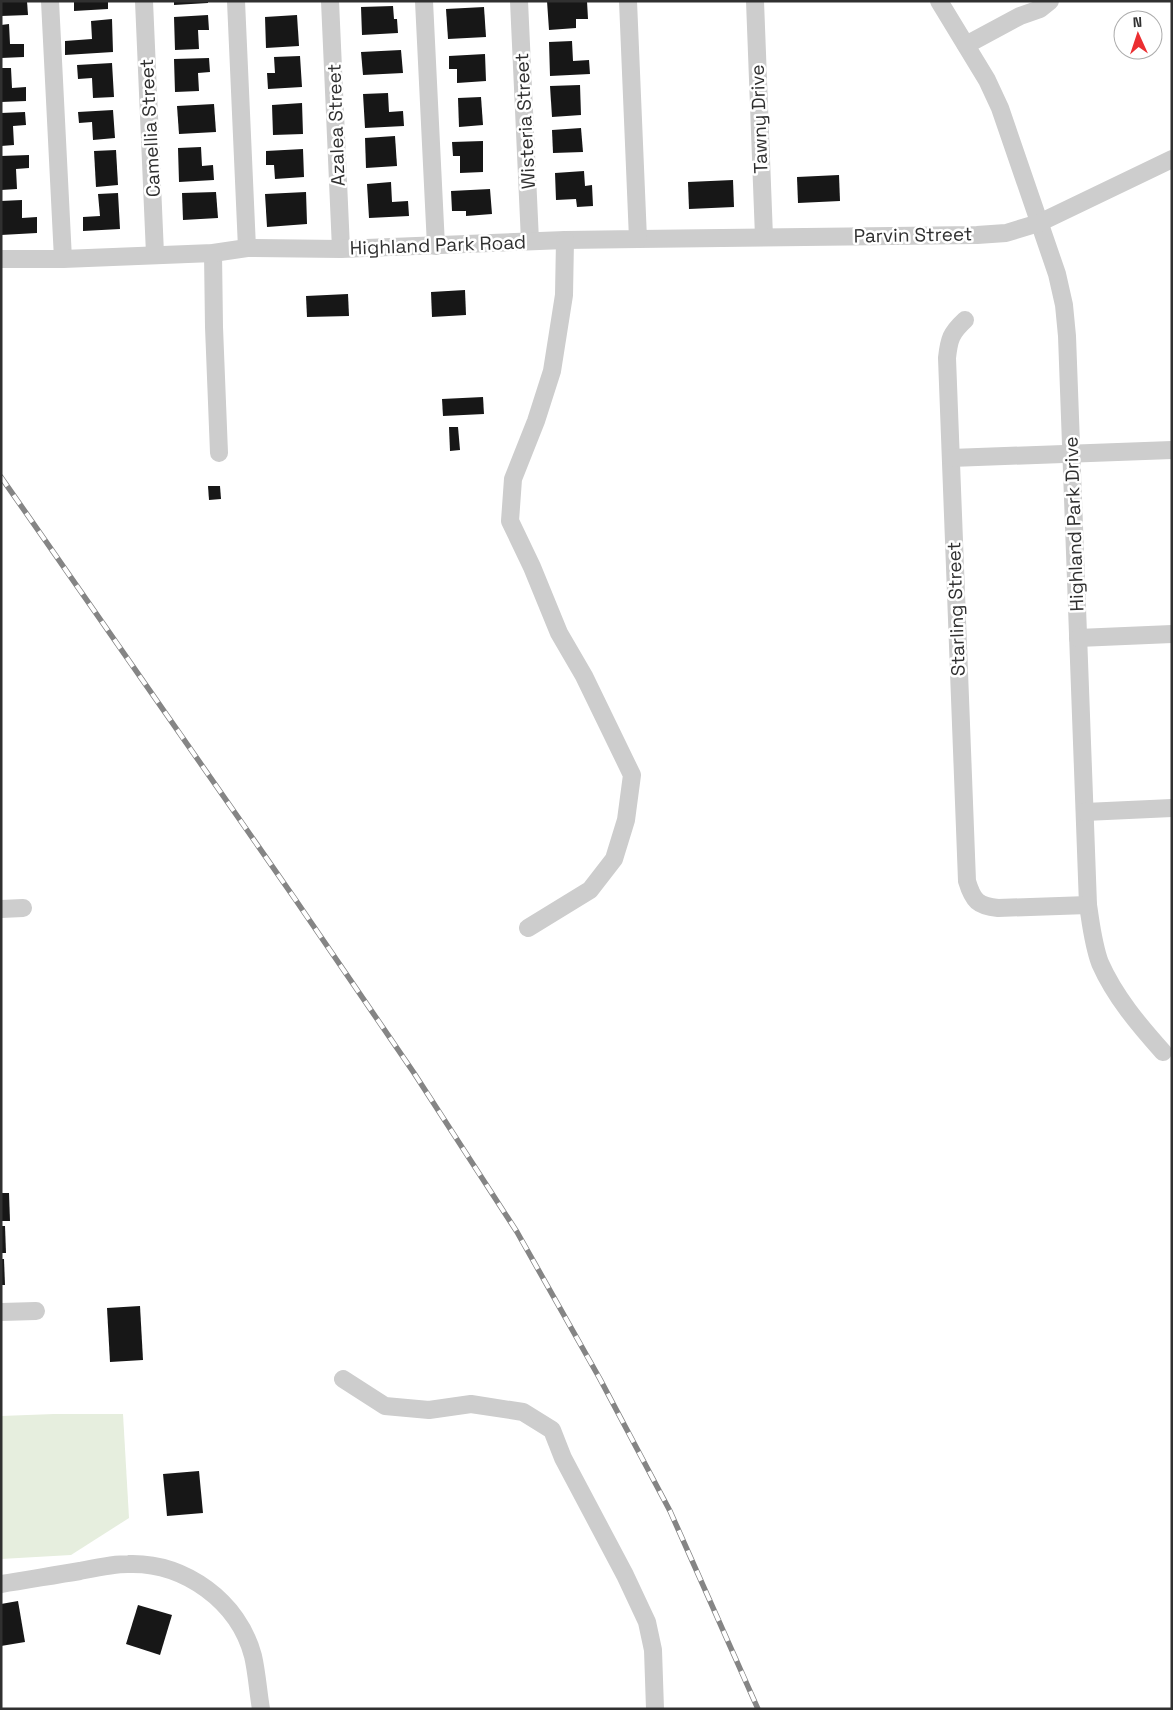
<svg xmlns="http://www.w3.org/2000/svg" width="1173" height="1710" font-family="'Space Grotesk',sans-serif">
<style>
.green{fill:#e6eede}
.building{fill:#171717}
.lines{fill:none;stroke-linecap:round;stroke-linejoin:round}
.minor{stroke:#cdcdcd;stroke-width:18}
.rail-casing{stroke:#858585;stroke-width:5.5}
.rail{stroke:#fff;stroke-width:4;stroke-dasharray:11;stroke-linecap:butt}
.labels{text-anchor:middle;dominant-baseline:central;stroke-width:5;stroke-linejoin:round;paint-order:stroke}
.street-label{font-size:19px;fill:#303030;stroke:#fff}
</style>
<rect width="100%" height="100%" fill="#fff"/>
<path class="green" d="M54,1414h69l6,104 -58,37 -70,4v-143z"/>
<g class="building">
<path d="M1,1h26l1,14 -27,1z"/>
<path d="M74,1h34v8l-34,2z"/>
<path d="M174,1h34v2l-34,2z"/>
<path d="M547,1h40l1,18h-12v9l-27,2z"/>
<path d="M393,6l1,13h3l1,14 -36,2 -1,-28z"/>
<path d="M484,7l2,30 -38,2 -2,-30z"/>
<path d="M208,15l1,15h-11l1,19 -24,1 -1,-33z"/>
<path d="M297,15l2,31 -33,2 -1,-31z"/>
<path d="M112,19l1,33 -48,3v-14l27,-2 -1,-18z"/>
<path d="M9,24l1,20h14v13l-23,1v-33z"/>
<path d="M572,41l1,20 16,-1 1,14 -40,2 -1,-34z"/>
<path d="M401,50l2,23 -40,2 -2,-23z"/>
<path d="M485,54l1,27 -29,2v-14h-8v-13z"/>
<path d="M300,56l2,31 -34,2 -1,-16h8l-1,-16z"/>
<path d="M209,58l1,14 -12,1 1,18 -24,1 -1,-33z"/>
<path d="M112,63l2,34 -21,1 -1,-20 -14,1 -1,-14z"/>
<path d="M1,68h10l1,20 14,-1v14l-25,1z"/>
<path d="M580,85l1,30 -29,2 -2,-31z"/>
<path d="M388,93l1,19 14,-1 1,15 -39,2 -2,-34z"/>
<path d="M481,97l2,28 -24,2 -1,-29z"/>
<path d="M302,103l1,31 -30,1 -1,-30z"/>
<path d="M214,104l2,28 -37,2 -2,-28z"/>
<path d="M113,110l2,28 -22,2 -1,-18 -13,1 -1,-11z"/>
<path d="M25,112l1,13 -13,1 1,19 -13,1v-33z"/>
<path d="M581,128l2,24 -30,1 -1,-23z"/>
<path d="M395,136l2,30 -31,2 -1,-30z"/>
<path d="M483,141v31l-23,1v-17h-7l-1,-14z"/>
<path d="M201,147l1,19 11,-1 1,15 -35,2 -1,-34z"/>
<path d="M303,149l1,28 -29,2 -1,-14h-8v-14z"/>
<path d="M116,150l2,35 -22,2 -2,-36z"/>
<path d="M29,155v13l-13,1 1,20 -16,1v-34z"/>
<path d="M584,171l1,15 7,-1 1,21 -16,1 -1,-8 -20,1 -1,-27z"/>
<path d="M839,175l1,26 -42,2 -1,-26z"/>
<path d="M733,180l1,27 -45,2 -1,-27z"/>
<path d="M391,182l1,20 16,-1 1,15 -40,2 -2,-34z"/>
<path d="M490,189l2,25 -26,2v-5h-14l-1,-20z"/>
<path d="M216,192l2,26 -35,2 -1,-27z"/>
<path d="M306,192l1,32 -40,3 -2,-33z"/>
<path d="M118,193l2,36 -37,2v-14l17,-1 -2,-22z"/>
<path d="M22,200v18l15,-1v16l-36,2v-34z"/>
<path d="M465,290l1,25 -34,2 -1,-25z"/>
<path d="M348,294l1,22 -42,1 -1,-21z"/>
<path d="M483,397l1,17 -41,2 -1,-17z"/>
<path d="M449,427h9l2,23 -10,1z"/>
<path d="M208,486h12l1,13 -12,1z"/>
<path d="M1,1193h8l1,28h-9z"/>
<path d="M1,1226h4l1,27h-5z"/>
<path d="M1,1259h3l1,26h-4z"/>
<path d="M140,1306l3,54 -33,2 -3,-54z"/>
<path d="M199,1471l4,42 -36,3 -4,-42z"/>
<path d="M18,1601l7,41 -24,4v-42z"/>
<path d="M138,1605l34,10 -12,40 -34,-11z"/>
</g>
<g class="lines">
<g class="minor">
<path d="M50,1l13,258"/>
<path d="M144,1l11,253"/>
<path d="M236,1l11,247"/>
<path d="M330,1l11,248"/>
<path d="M424,1l12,245"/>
<path d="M519,1l11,240"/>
<path d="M755,1l9,236"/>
<path d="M939,1l48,79 13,28 57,166 7,31 3,31 21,569c3,19 5,39 12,58 15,34 39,62 63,89"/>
<path d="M966,45l54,-29 20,-7 10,-8"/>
<path d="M638,239l339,-4 29,-2 33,-10 133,-64"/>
<path d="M213,253l1,74 5,126"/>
<path d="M1,259h62l150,-6 34,-5 94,1 224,-9 73,-1 -10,-238"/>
<path d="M965,320c-14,13 -16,19 -18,38l20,523c6,20 11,25 31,27l90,-3"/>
<path d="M951,458l221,-8"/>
<path d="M1078,638l94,-4"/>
<path d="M1085,812l87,-4"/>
<path d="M1,909l22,-1"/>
<path d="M528,928l62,-38 24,-31 12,-39 6,-45 -48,-99 -25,-43 -27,-66 -22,-46 3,-42 23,-58 16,-50 12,-76 1,-55"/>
<path d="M1,1312l35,-1"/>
<path d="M343,1379l42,27 44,4 42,-6 52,8 29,18 11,28 62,117 22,47 6,28 2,59"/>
<path d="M1,1584c26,-4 53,-9 79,-13 15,-3 33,-7 48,-7 57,-2 111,38 125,92 4,17 5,36 8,53"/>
</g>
<g class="rail-casing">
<path id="rail" d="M1,477l294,422 119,174 103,159 83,147 70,132 88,198"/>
</g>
<use href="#rail" class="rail"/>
</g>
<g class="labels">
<g class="street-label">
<text transform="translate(759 119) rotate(-92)">Tawny Drive</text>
<text transform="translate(525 121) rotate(-93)">Wisteria Street</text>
<text transform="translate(336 125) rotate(-92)">Azalea Street</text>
<text transform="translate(150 128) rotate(-93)">Camellia Street</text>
<text transform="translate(913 235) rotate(-1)">Parvin Street</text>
<text transform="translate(438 245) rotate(-2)">Highland Park Road</text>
<text transform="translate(1074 524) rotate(-92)">Highland Park Drive</text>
<text transform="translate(956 609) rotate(-92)">Starling Street</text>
</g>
</g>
<rect width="1173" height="1710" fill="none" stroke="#303030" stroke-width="5"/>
<g transform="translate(1138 35) rotate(357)"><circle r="24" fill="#ffffff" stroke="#acacac"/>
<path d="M0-4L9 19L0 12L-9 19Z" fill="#eb2e31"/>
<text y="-8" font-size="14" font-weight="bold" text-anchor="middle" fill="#303030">N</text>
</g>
</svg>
